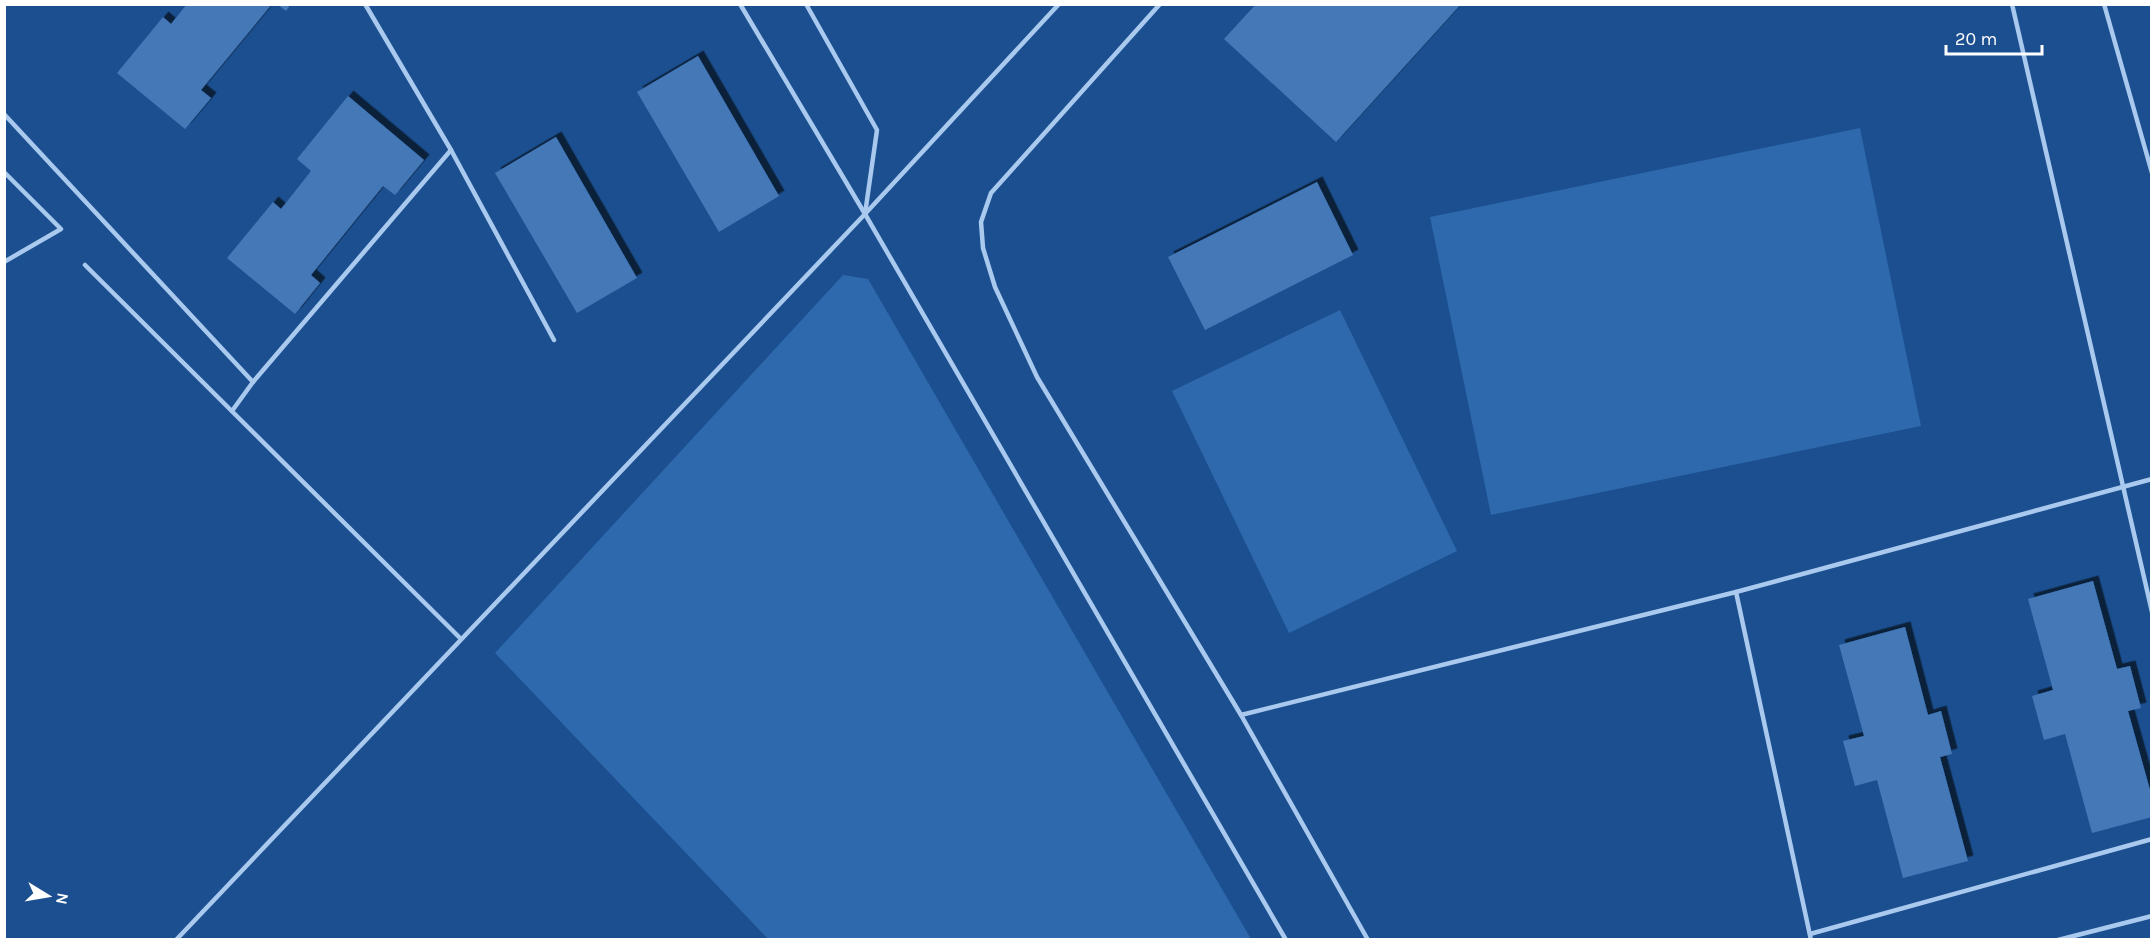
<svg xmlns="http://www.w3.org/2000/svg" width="2156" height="944" font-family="Karla,sans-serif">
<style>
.green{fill:#2e69ad}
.building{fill:#4478b7;filter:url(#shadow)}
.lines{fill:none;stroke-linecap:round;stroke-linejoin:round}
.lane{stroke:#a9c9ee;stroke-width:4.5}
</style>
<defs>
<filter id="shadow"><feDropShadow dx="5.5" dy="-5.5" stdDeviation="0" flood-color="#0009"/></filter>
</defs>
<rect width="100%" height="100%" fill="#1b4f8f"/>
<g class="green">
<path d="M1860,128l61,298 -430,89 -61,-298z"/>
<path d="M843,275l25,4 383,660h-483l-273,-286z"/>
<path d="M1340,310l117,241 -168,82 -117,-242z"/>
</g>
<g class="building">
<path d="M187,4h85l-71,86 10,8 -26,31 -68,-56 46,-56 8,7z"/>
<path d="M277,4h14l-5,7z"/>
<path d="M1256,4h205l-125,138 -112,-103z"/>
<path d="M698,56l81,140 -60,36 -82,-140z"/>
<path d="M348,96l76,64 -29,35 -12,-9 -72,89 9,8 -25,31 -68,-56 46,-56 8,7 30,-38 -14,-12z"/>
<path d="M556,137l81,141 -60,35 -82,-140z"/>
<path d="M1317,182l36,73 -148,75 -37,-73z"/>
<path d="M2093,581l24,88 13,-3 11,42 -13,3 24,86v20l-60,16 -27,-99 -21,6 -12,-44 21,-6 -25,-91z"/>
<path d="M1905,627l23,88 13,-4 11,43 -12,3 28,104 -65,17 -26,-98 -22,6 -12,-45 21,-5 -25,-91z"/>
</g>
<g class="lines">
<g class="lane">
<path d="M365,4l86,146 103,190"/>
<path d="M740,4l125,210 421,726"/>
<path d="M806,4l71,126 -12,84"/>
<path d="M1160,4l-169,189 -10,29 2,26 12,39 42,90 204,338 127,225"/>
<path d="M2012,4l140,608"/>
<path d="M2104,4l48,169"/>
<path d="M4,114l249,268"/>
<path d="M4,172l57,57 -57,33"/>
<path d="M85,265l376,374"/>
<path d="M232,411l21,-29 198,-232"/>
<path d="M1736,592l75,348"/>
<path d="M1241,715l495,-123 416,-113"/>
<path d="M1810,934l342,-95"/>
<path d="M176,940l689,-726 194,-210"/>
<path d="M2058,940l94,-24"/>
</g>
</g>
<rect width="2156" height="944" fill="none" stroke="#ffffff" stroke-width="12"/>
<g transform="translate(48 896) rotate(101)" stroke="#1b4f8f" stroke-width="4.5" paint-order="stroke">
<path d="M0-4.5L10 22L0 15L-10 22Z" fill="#ffffff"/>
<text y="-9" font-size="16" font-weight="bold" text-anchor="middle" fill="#ffffff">N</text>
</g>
<path d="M1946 45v9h96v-9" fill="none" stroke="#ffffff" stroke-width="3"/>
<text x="1955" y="45" font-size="18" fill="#ffffff" stroke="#1b4f8f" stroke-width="4.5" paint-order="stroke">20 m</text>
</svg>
